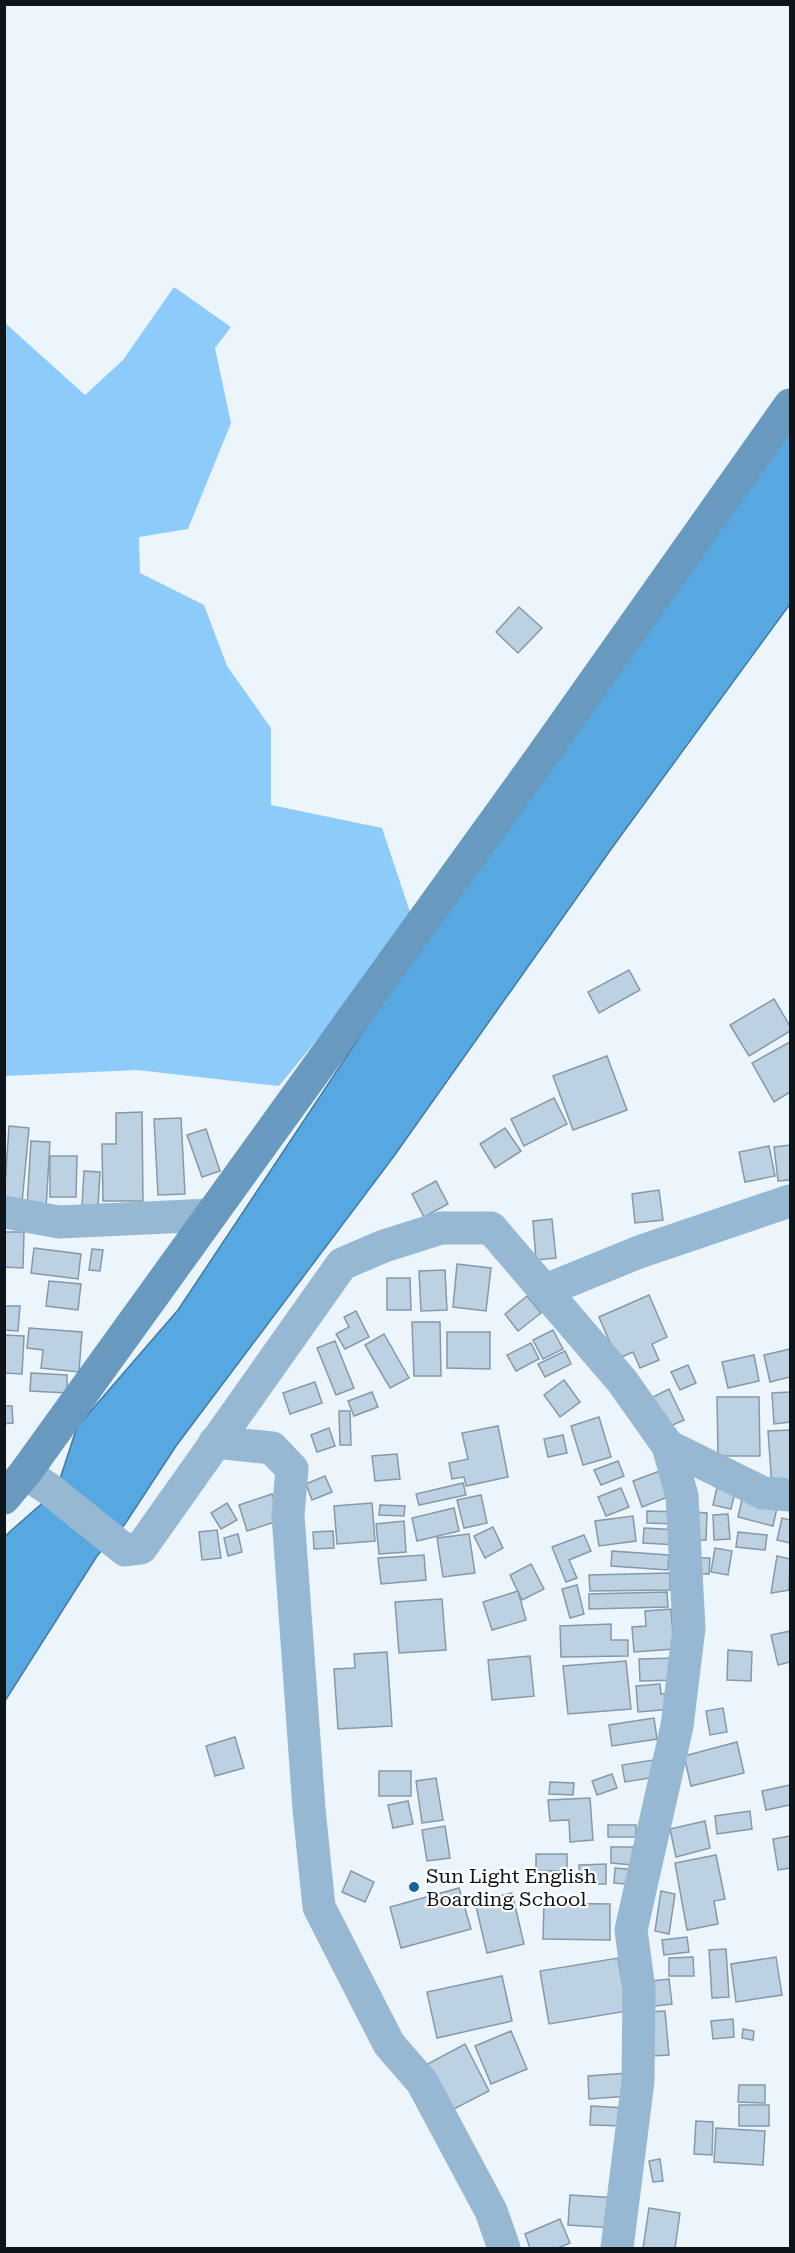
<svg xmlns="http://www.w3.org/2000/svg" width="795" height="2253" font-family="'Roboto Serif',serif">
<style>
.forest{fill:#8dcbfa}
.water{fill:#57a7e0;stroke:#417ba5;stroke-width:1.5}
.building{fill:#bcd1e1;stroke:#8599a8;stroke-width:1.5}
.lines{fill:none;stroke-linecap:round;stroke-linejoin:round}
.street{stroke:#97b8d2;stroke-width:33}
.secondary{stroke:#689ac0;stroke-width:33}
.poi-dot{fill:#156698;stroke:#fff;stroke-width:2}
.labels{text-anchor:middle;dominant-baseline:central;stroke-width:4.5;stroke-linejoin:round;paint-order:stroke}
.poi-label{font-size:20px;fill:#0e151a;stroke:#fff;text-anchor:start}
</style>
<rect width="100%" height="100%" fill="#edf5fc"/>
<path class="forest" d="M174,287l57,40 -16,21 16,75 -43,106 -49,8 1,36 64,32 23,61 44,62v77l111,23 29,87 -87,116 -45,55 -142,-16 -132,6 -1,-754 81,73 38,-35z"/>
<path class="water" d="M790,429v175l-176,241 -220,311 -218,290 -51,78 -28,32 -92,145v-165l51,-45 21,-64 101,-117 196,-295z"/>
<g class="building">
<path d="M519,607l23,21 -24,25 -22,-21z"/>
<path d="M629,970l11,20 -41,23 -11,-21z"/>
<path d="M774,999l16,27v5l-41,25 -19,-31z"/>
<path d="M790,1042v50l-16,10 -22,-39z"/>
<path d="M607,1056l20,54 -54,20 -20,-54z"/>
<path d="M554,1098l13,26 -43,22 -13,-27z"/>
<path d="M142,1112l1,89h-40l-1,-57h14v-31z"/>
<path d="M181,1118l4,76 -27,1 -4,-76z"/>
<path d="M9,1126l20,2 -7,75 -18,-2z"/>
<path d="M505,1128l16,23 -26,17 -15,-24z"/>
<path d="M206,1129l14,42 -18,6 -15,-42z"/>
<path d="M31,1141l19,1 -4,66 -19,-1z"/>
<path d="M790,1145v35l-12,1 -4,-34z"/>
<path d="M769,1146l6,30 -30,6 -6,-30z"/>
<path d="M50,1156h27l-1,41h-26z"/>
<path d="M84,1171l16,1 -2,35 -16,-1z"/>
<path d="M436,1181l12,23 -24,13 -12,-23z"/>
<path d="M659,1190l4,30 -28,3 -3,-29z"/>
<path d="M552,1219l4,39 -20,2 -3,-39z"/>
<path d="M4,1232h20l-1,36 -19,-1z"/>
<path d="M34,1248l47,6 -3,25 -47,-6z"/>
<path d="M92,1249l11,1 -3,21 -11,-1z"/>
<path d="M457,1264l34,4 -5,43 -33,-4z"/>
<path d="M445,1270l2,40 -26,1 -2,-40z"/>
<path d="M387,1278h23l1,32h-24z"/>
<path d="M49,1281l32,3 -3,26 -32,-4z"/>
<path d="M649,1295l18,42 -15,7 7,16 -19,8 -7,-16 -16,7 -18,-42z"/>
<path d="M527,1296l14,17 -23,18 -13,-17z"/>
<path d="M4,1306h16l-2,25 -14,-1z"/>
<path d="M356,1311l13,26 -24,12 -9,-15 13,-7 -5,-10z"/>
<path d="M412,1322h28l1,54h-27z"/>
<path d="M29,1328l53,4 -3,40 -38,-4 2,-18 -16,-2z"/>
<path d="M553,1330l10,19 -20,10 -10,-19z"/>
<path d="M447,1332h43v37l-43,-1z"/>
<path d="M384,1334l25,44 -19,10 -25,-43z"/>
<path d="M4,1335l20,1 -2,38 -18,-1z"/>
<path d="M335,1341l19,47 -18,7 -19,-47z"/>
<path d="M531,1343l8,16 -23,12 -9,-16z"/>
<path d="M790,1349v28l-20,5 -6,-27z"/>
<path d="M565,1351l6,13 -26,13 -7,-13z"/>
<path d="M754,1355l5,26 -31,7 -6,-26z"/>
<path d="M688,1365l8,18 -16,7 -9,-18z"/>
<path d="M31,1373l36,2v18l-37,-2z"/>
<path d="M564,1380l16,22 -20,15 -16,-22z"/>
<path d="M315,1382l7,21 -32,11 -7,-21z"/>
<path d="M669,1389l15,31 -23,10 -14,-30z"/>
<path d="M372,1392l6,15 -24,9 -6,-15z"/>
<path d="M790,1392v30l-16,2 -2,-31z"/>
<path d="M717,1397h42l1,59h-42z"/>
<path d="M4,1406h8l1,17 -9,1z"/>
<path d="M339,1411h11l1,34h-11z"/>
<path d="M599,1417l12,40 -28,8 -12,-39z"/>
<path d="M498,1426l10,51 -42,9 -2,-9 -12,2 -3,-16 19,-4 -6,-26z"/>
<path d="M329,1428l6,18 -18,6 -6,-17z"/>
<path d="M790,1430v56l-18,1 -4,-56z"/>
<path d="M563,1435l4,18 -19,4 -4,-18z"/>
<path d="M397,1454l3,25 -25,2 -3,-25z"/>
<path d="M618,1461l6,15 -23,9 -7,-15z"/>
<path d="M665,1469l10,25 -33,13 -9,-26z"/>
<path d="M325,1476l7,16 -20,8 -6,-16z"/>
<path d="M719,1479l18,4 -6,26 -18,-4z"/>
<path d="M463,1483l3,12 -47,10 -3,-11z"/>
<path d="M621,1488l8,19 -23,9 -8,-19z"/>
<path d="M272,1494l9,26 -34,11 -8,-26z"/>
<path d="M481,1495l6,28 -23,5 -7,-28z"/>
<path d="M743,1495l35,8 -5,23 -35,-9z"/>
<path d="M227,1503l10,17 -16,9 -10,-16z"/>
<path d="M372,1503l3,38 -38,3 -3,-38z"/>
<path d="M380,1505l25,1 -1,10 -25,-1z"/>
<path d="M454,1508l5,23 -42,10 -5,-23z"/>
<path d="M647,1511l31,1v12l-31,-1z"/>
<path d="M695,1512l12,1 -1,27h-12z"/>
<path d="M728,1514l2,25 -16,1 -1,-25z"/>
<path d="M633,1516l3,25 -37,5 -4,-25z"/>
<path d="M782,1518l8,2v23l-13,-3z"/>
<path d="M404,1521l2,31 -27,2 -3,-30z"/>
<path d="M493,1527l10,21 -18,10 -11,-22z"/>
<path d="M644,1528l35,2 -1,15 -35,-2z"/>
<path d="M217,1530l4,28 -19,2 -3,-28z"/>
<path d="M333,1531l1,17 -20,1 -1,-17z"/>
<path d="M738,1532l29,3 -2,15 -29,-3z"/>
<path d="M238,1534l4,18 -14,4 -4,-18z"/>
<path d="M469,1534l6,39 -32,4 -6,-39z"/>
<path d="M584,1535l7,16 -22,9 8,18 -11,4 -14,-35z"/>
<path d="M715,1548l17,3 -4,24 -17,-3z"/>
<path d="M612,1551l57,4 -1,15 -57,-4z"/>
<path d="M424,1555l2,25 -45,4 -3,-26z"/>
<path d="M777,1556l13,3 -1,31 -18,3z"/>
<path d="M696,1558h14l-1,16h-13z"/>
<path d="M531,1564l13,25 -22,11 -12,-25z"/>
<path d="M670,1573v17l-80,1 -1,-16z"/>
<path d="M577,1585l7,29 -14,4 -8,-29z"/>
<path d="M518,1591l8,29 -34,10 -9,-28z"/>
<path d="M667,1592l1,15 -79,2v-15z"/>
<path d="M442,1599l4,51 -47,3 -4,-51z"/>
<path d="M671,1609l3,40 -40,3 -2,-25 14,-1 -1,-15z"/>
<path d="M611,1624v16h17v16l-67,1 -1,-31z"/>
<path d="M790,1631v31l-12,3 -7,-30z"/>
<path d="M728,1650l24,2 -1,29 -24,-1z"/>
<path d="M387,1652l5,74 -54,3 -4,-60 21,-1 -1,-14z"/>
<path d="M530,1656l4,40 -42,4 -4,-40z"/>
<path d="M678,1658l1,22 -39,1 -1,-22z"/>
<path d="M626,1661l5,48 -63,5 -5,-48z"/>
<path d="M660,1684l1,10 11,-1 1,16 -35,3 -2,-26z"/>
<path d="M723,1708l4,24 -17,3 -4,-24z"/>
<path d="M654,1718l3,21 -45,7 -3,-21z"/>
<path d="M235,1737l9,31 -29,8 -9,-30z"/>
<path d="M737,1742l7,31 -53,13 -7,-30z"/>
<path d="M653,1760l3,17 -31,5 -3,-17z"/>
<rect x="379" y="1771" width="32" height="25"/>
<path d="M612,1774l5,14 -20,7 -5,-14z"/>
<path d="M436,1778l7,42 -21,3 -6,-42z"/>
<path d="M550,1782l24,1 -1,12 -24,-1z"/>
<path d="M790,1785v20l-24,5 -4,-19z"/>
<path d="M590,1798l3,42 -23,2 -1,-22 -19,1 -2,-21z"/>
<path d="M408,1801l5,23 -20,4 -5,-23z"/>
<path d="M750,1811l2,18 -35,5 -2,-18z"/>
<path d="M705,1821l5,27 -34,9 -6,-28z"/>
<rect x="608" y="1825" width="28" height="12"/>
<path d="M445,1826l5,32 -23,3 -5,-31z"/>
<path d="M790,1836v32l-12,2 -5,-31z"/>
<path d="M611,1847h22v18l-22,-2z"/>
<rect x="536" y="1854" width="31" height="17"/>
<path d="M716,1855l9,44 -11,2 4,23 -31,6 -12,-67z"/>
<path d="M606,1864v20h-26l-1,-19z"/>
<path d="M615,1868l23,2 -1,15 -23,-2z"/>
<path d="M351,1871l23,11 -9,20 -23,-10z"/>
<path d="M459,1888l12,41 -70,19 -11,-41z"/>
<path d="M661,1891l14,3 -6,40 -14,-3z"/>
<path d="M512,1893l12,51 -37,9 -12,-51z"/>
<path d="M544,1903l66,1v36l-67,-1z"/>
<path d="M687,1937l2,15 -25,3 -2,-15z"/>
<path d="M726,1949l3,48 -17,1 -3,-48z"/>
<path d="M693,1957l1,19h-25v-18z"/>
<path d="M776,1957l6,38 -46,7 -5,-38z"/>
<path d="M618,1958l9,53 -78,13 -9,-53z"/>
<path d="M502,1976l10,45 -75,17 -10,-46z"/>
<path d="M669,1979l3,25 -25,3 -4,-25z"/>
<path d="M665,2011l4,44 -17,1 -4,-44z"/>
<path d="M733,2019l1,18 -21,2 -2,-18z"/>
<path d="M743,2029l11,2 -1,9 -11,-2z"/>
<path d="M511,2031l16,38 -36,15 -16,-38z"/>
<path d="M465,2044l24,47 -41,21 -24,-46z"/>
<path d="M628,2073l1,23 -40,3 -1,-23z"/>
<path d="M739,2085h26v18l-27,-1z"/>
<rect x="739" y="2105" width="30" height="21"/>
<path d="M591,2106l36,2 -1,18 -36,-1z"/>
<path d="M696,2121l17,1 -1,33 -18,-1z"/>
<path d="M716,2128l49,3 -2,34 -49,-3z"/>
<path d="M660,2159l3,22 -10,1 -4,-21z"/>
<path d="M570,2195l48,3 -3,30 -47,-3z"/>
<path d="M649,2208l31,5 -5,35h-32z"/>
<path d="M560,2219l10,24 -12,5h-28l-5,-14z"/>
</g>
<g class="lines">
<g class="street">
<path d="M4,1212l55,10 152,-7"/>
<path d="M546,1290l93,-38 151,-51"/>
<path d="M215,1442l57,6 20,21 -4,46 21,294 10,98 70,137 33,38 69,129 13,37"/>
<path d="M668,1446l95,47 27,2"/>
<path d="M25,1473l24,16 76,61 16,-2 201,-284 42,-18 57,-18h50l131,153 46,65 14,50 7,132 -12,98 -46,204 8,59 -1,92 -21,167"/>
</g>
<path class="secondary" d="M4,1498l21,-25 517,-717 248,-351"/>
</g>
<circle class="poi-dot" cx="414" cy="1887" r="6"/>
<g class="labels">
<g class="poi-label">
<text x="426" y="1876">Sun Light English<tspan x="426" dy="23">Boarding School</tspan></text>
</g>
</g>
<rect width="795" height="2253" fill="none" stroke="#0e151a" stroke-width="12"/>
</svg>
